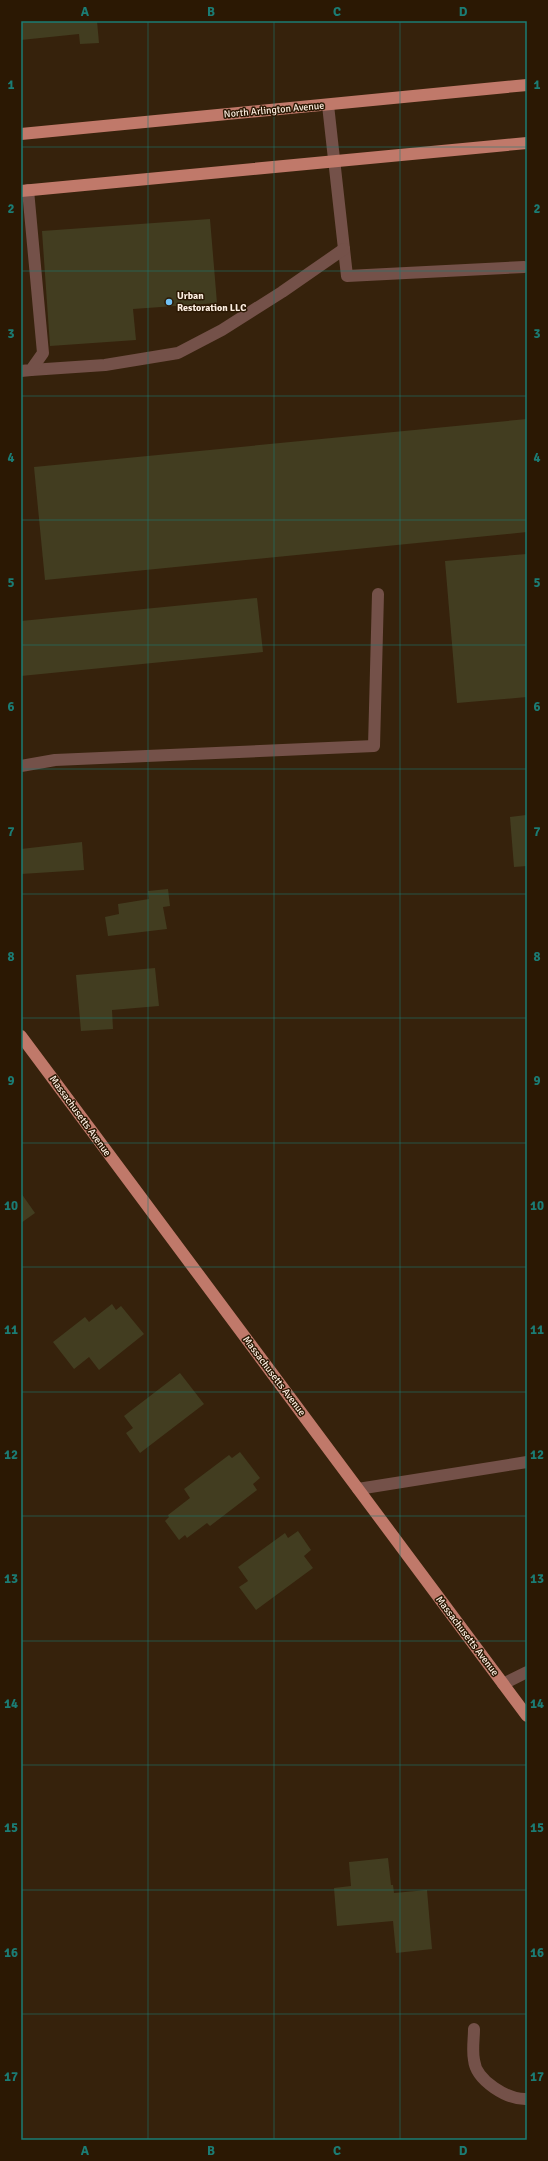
<svg xmlns="http://www.w3.org/2000/svg" width="548" height="2161" font-family="Signika,sans-serif">
<style>
.building{fill:#423d20}
.lines{fill:none;stroke-linecap:round;stroke-linejoin:round}
.minor{stroke:#745149;stroke-width:12}
.major{stroke:#c0796a;stroke-width:12}
.grid{fill:none;stroke:#1b7c74;stroke-width:1;stroke-opacity:0.55}
.poi-dot{fill:#71c1f4;stroke:#2b1803;stroke-width:1.5}
.labels{text-anchor:middle;dominant-baseline:central;stroke-width:3;stroke-linejoin:round;paint-order:stroke}
.street-label{font-size:10px;fill:#fceee1;stroke:#2b1803}
.poi-label{font-size:10px;font-weight:bold;fill:#fceee1;stroke:#2b1803;text-anchor:start}
.neatline{fill:none;stroke:#1b7c74;stroke-width:1.5}
.grid-label{font-size:13px;text-anchor:middle;font-weight:bold;fill:#1b7c74}
</style>
<rect width="100%" height="100%" fill="#36220c"/>
<g class="building">
<path d="M21,21h76l2,22 -19,1 -1,-10 -58,6z"/>
<path d="M210,219l7,84 -84,6 3,31 -86,6 -8,-115z"/>
<path d="M527,419v113l-482,48 -11,-113z"/>
<path d="M527,554v143l-70,6 -12,-142z"/>
<path d="M257,598l6,54 -242,24v-55z"/>
<path d="M526,815l1,51 -13,1 -4,-50z"/>
<path d="M82,842l2,28 -63,4v-25z"/>
<path d="M168,889l2,17 -7,1 4,22 -59,7 -3,-19 14,-3 -1,-10 31,-5 -1,-8z"/>
<path d="M155,968l4,38 -47,4 1,19 -32,2 -5,-56z"/>
<path d="M21,1193l14,20 -14,10z"/>
<path d="M112,1304l4,6 5,-4 23,28 -45,36 -10,-13 -15,12 -21,-27 32,-25 4,5z"/>
<path d="M180,1373l24,31 -64,49 -14,-20 7,-5 -9,-12z"/>
<path d="M240,1452l20,26 -7,6 4,6 -47,36 -3,-3 -20,15 -2,-3 -6,5 -14,-19 4,-4 -1,-2 22,-17 -6,-9 45,-34 3,3z"/>
<path d="M298,1531l13,19 -7,6 9,12 -57,42 -17,-23 9,-6 -10,-14 47,-34 3,5z"/>
<path d="M388,1858l3,27h2l1,8 33,-3 5,59 -36,4 -3,-32 -56,5 -3,-38 17,-2 -2,-24z"/>
</g>
<g class="lines">
<g class="minor">
<path d="M328,105l19,171 177,-9"/>
<path d="M31,370l74,-5 73,-12 44,-23 60,-38 62,-43"/>
<path d="M21,371l10,-1 12,-17 -15,-163"/>
<path d="M21,766l34,-6 319,-14 4,-152"/>
<path d="M358,1489l169,-27"/>
<path d="M503,1684l24,-12"/>
<path d="M474,2029c0,10 -2,21 0,31 2,21 34,40 53,39"/>
</g>
<g class="major">
<path d="M21,134l506,-49"/>
<path d="M21,191l506,-48"/>
<path d="M21,1036l506,680"/>
</g>
</g>
<path class="grid" d="M148,21v2119M274,21v2119M400,21v2119M21,147h506M21,271h506M21,396h506M21,520h506M21,645h506M21,769h506M21,894h506M21,1018h506M21,1143h506M21,1267h506M21,1392h506M21,1516h506M21,1641h506M21,1765h506M21,1890h506M21,2014h506"/>
<circle class="poi-dot" cx="169" cy="302" r="4"/>
<g class="labels">
<g class="street-label">
<text transform="translate(274 110) rotate(-5)">North Arlington Avenue</text>
<text transform="translate(80 1116) rotate(54)">Massachusetts Avenue</text>
<text transform="translate(274 1376) rotate(53)">Massachusetts Avenue</text>
<text transform="translate(467 1636) rotate(53)">Massachusetts Avenue</text>
</g>
<g class="poi-label">
<text x="177" y="296">Urban<tspan x="177" dy="12">Restoration LLC</tspan></text>
</g>
</g>
<rect width="548" height="2161" fill="none" stroke="#2b1803" stroke-width="44"/>
<rect x="22" y="22" width="504" height="2117" class="neatline"/>
<g class="grid-label">
<text x="85" y="16">A</text>
<text x="211" y="16">B</text>
<text x="337" y="16">C</text>
<text x="463" y="16">D</text>
<text x="11" y="89">1</text>
<text x="537" y="89">1</text>
<text x="11" y="213">2</text>
<text x="537" y="213">2</text>
<text x="11" y="338">3</text>
<text x="537" y="338">3</text>
<text x="11" y="462">4</text>
<text x="537" y="462">4</text>
<text x="11" y="587">5</text>
<text x="537" y="587">5</text>
<text x="11" y="711">6</text>
<text x="537" y="711">6</text>
<text x="11" y="836">7</text>
<text x="537" y="836">7</text>
<text x="11" y="961">8</text>
<text x="537" y="961">8</text>
<text x="11" y="1085">9</text>
<text x="537" y="1085">9</text>
<text x="11" y="1210">10</text>
<text x="537" y="1210">10</text>
<text x="11" y="1334">11</text>
<text x="537" y="1334">11</text>
<text x="11" y="1459">12</text>
<text x="537" y="1459">12</text>
<text x="11" y="1583">13</text>
<text x="537" y="1583">13</text>
<text x="11" y="1708">14</text>
<text x="537" y="1708">14</text>
<text x="11" y="1832">15</text>
<text x="537" y="1832">15</text>
<text x="11" y="1957">16</text>
<text x="537" y="1957">16</text>
<text x="11" y="2081">17</text>
<text x="537" y="2081">17</text>
<text x="85" y="2155">A</text>
<text x="211" y="2155">B</text>
<text x="337" y="2155">C</text>
<text x="463" y="2155">D</text>
</g>
</svg>
